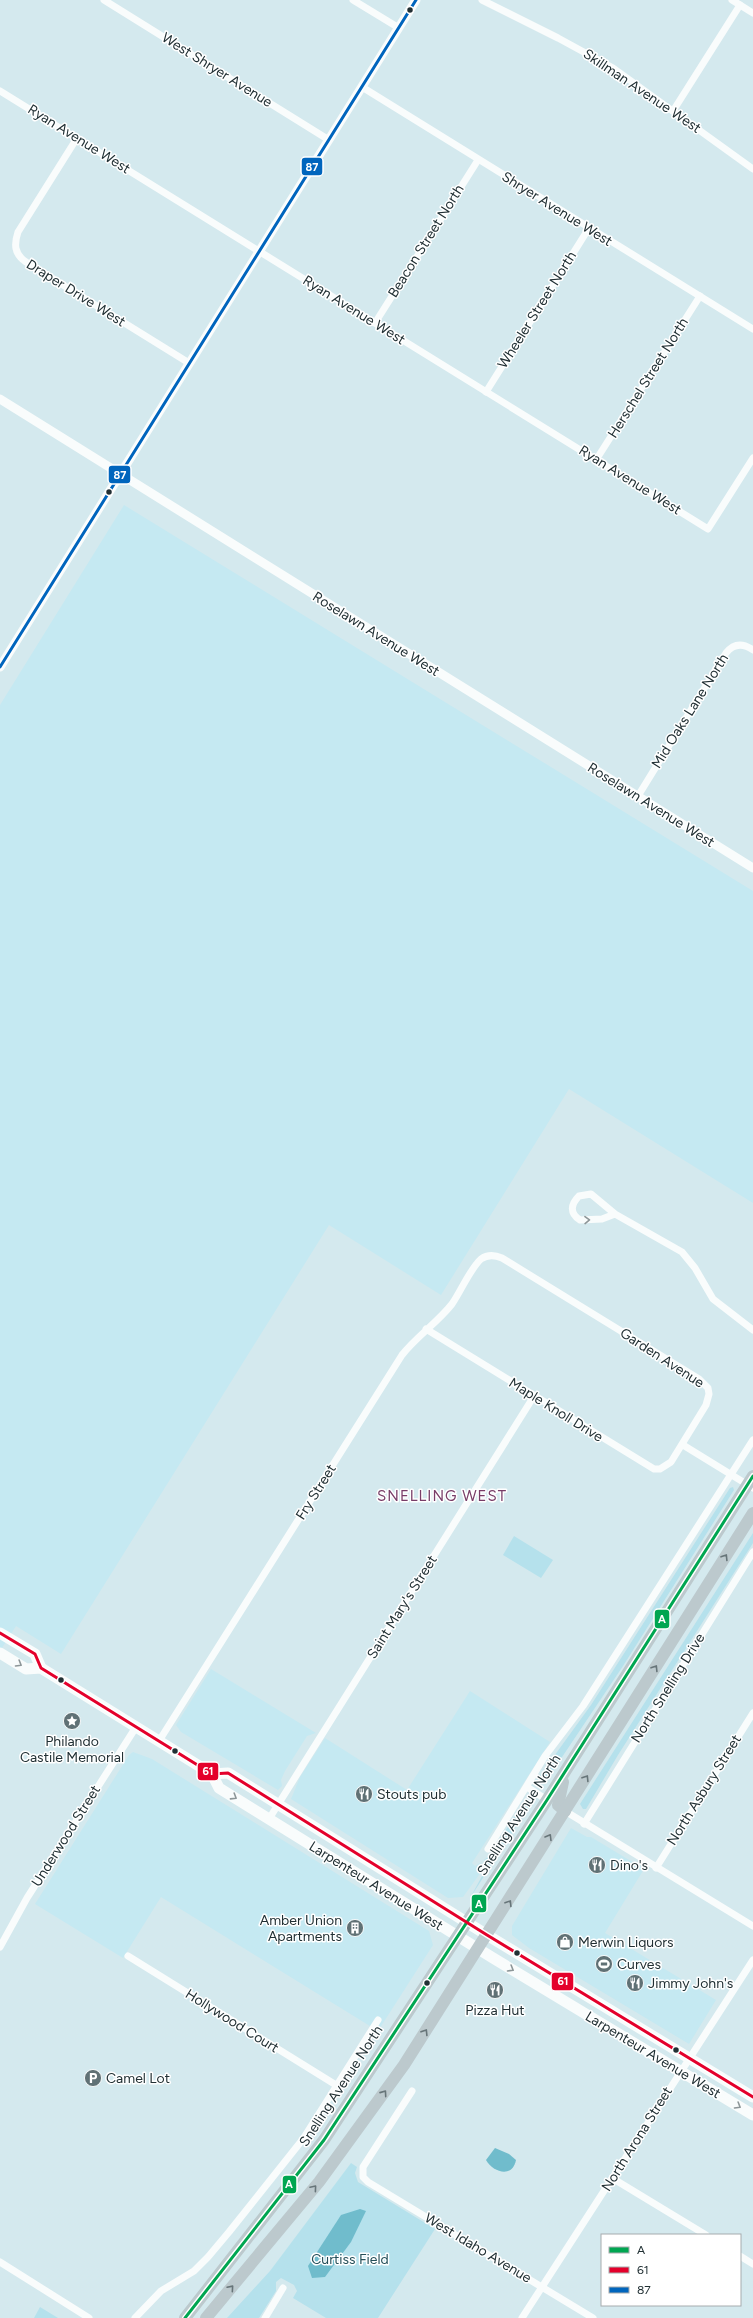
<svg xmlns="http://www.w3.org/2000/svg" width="753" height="2318" font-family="Figtree,sans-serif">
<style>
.built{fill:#c5e9f2}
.green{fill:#b5e1ec}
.water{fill:#70bccc}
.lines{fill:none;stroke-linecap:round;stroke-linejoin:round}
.minor{stroke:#f9fcfc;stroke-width:7}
.tertiary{stroke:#f9fcfc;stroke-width:9}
.secondary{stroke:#f9fcfc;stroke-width:11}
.primary{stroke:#bcc9cd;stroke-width:12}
.bus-1-casing{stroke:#fff;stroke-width:6}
.bus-2-casing{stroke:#fff;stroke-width:6}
.bus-3-casing{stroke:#fff;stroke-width:6}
.bus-1{stroke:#00a651;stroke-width:3}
.bus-2{stroke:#e4002b;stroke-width:3}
.bus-3{stroke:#0065bd;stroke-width:3}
.oneway{stroke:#8d9698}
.oneway2{stroke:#677579}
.bus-dot{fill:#213034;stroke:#fff;stroke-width:1.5}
.labels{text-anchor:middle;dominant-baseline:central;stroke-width:3;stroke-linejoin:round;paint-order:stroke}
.street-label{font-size:14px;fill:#213034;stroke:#fff}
.poi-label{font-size:14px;fill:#213034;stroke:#fff;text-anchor:start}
.park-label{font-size:14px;fill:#244f59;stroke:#fff}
.neighbourhood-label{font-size:15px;letter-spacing:1px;fill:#783d68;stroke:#fff}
.line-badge{stroke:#fff;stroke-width:1.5}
.badge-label{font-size:11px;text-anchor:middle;font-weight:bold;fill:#fff}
</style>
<rect width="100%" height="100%" fill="#d4e9ee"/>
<g class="built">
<path d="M124,505l629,386v312l-184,-114 -128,206 -112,-70 -268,429 -45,-28 -16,25v-946z"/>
<path d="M211,1669l105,64 -9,3 -22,35 -4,9 1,6 -4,4 -97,-58 -5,-7z"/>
<path d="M470,1691l80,51 -78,121 3,3 5,-3 4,5 -21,29 -15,1 -157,-99 9,-22 25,-39 82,52z"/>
<path d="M133,1752l19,7 277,172 4,14 -55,86 -217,-134 -38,61 -88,-54 94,-149z"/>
<path d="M571,1828l16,9h4l53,32 -39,64 111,67 -27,44 -160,-96 -17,-13v-9z"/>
</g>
<g class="green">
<path d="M733,1487l1,3 -111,176 -77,115 -6,1 -1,-5 52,-72 139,-217z"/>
<path d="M753,1533v10l-135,212 -32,54h-3l-3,-5z"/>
<path d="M514,1536l39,24 -12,18 -38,-23z"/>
<path d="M525,1801h4l1,4 -60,93 17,-31 -3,-7 4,-3z"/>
<path d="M351,2163l6,4 -2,6 3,9 77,47 -57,89h-52l-33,-20 4,-7 -3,-6 -13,-7 -5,4v9l-17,27h-32l43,-47z"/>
<path d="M40,2307l18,11h-24z"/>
</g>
<g class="water">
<path d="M495,2148l14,6 7,6c-4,19 -23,12 -30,0z"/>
<path d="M360,2209l6,2 -15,31 -26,35 -13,1 -4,-12 33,-51z"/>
</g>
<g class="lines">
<g class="minor">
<path d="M104,0l225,140"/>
<path d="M353,0l46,28"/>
<path d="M482,0l76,38 55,30 140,101"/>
<path d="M732,0l21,13"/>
<path d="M362,87l391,242"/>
<path d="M0,91l708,438 45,-71"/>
<path d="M673,111l67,-106"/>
<path d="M77,138l-59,94c-4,12 -4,22 8,30l163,101"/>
<path d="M375,323l103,-163"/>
<path d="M486,392l103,-164"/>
<path d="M596,460l104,-164"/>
<path d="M638,796l88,-143c8,-10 17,-10 27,-3"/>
<path d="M615,1214l-13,5 -22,1c-11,-7 -9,-16 -1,-24l12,-2 24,20 67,38 13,16 18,31 40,31"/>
<path d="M683,1445l70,43"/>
<path d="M159,1741l243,-386c15,-19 35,-32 50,-51 9,-13 18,-35 29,-45 7,-5 14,-4 21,-1l197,121 9,9 1,6 -3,11 -35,57 -11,7h-6l-228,-140"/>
<path d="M527,1787l20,13"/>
<path d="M565,1811l188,115"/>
<path d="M269,1819l265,-423"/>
<path d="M584,1824l169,-272"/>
<path d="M488,1849l57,-93 38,-50 170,-266"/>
<path d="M656,1868l97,-155"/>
<path d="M0,1947l27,-49 109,-171"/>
<path d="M128,1956l208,129"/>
<path d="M412,2091l-49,76v10l5,5 225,136"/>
<path d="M612,2178l94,57"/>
<path d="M740,2256l13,8"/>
<path d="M0,2262l89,56"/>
<path d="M135,2318l26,-27 33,-20 14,-14 21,-25 74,-93 75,-119"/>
<path d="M265,2318l18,-30"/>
<path d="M522,2318l231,-358"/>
</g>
<g class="tertiary">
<path d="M0,399l753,469"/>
<path d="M0,667l416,-667"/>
</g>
<g class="secondary">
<path d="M0,1633l35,21 6,14"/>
<path d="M0,1653l26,16 15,-1 171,106 7,14 274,170 260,157"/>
<path d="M212,1774l16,-1 259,162 266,162"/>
</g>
<g class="primary">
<path d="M563,1782l-5,23 7,6"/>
<path d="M185,2318l139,-178 223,-340 206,-324"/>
<path d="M206,2318l113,-136 85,-117 349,-552"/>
</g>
<g class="bus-1-casing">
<path id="bus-1" d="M185,2318l139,-178 223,-340 206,-324"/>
</g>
<g class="bus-2-casing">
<path id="bus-2" d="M0,1633l35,21 6,14 171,106 16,-1 259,162 266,162"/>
</g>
<g class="bus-3-casing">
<path id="bus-3" d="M0,667l416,-667"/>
</g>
<use href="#bus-1" class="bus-1"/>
<use href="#bus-2" class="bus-2"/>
<use href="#bus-3" class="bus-3"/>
</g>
<defs><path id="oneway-chevron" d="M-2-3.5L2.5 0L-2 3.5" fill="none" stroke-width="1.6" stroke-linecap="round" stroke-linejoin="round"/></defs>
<g class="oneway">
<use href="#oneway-chevron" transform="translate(587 1220) rotate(-1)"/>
<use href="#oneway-chevron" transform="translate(19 1664) rotate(31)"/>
<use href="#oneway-chevron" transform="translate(234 1797) rotate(32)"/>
<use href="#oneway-chevron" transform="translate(511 1969) rotate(31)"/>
<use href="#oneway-chevron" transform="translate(738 2106) rotate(31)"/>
</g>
<g class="oneway2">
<use href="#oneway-chevron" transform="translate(725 1557) rotate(-58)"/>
<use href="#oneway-chevron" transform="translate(655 1668) rotate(-58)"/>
<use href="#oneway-chevron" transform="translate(586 1778) rotate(-58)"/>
<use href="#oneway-chevron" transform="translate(549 1837) rotate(-59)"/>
<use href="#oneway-chevron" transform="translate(509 1903) rotate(-58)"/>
<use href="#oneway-chevron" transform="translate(425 2032) rotate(-58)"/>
<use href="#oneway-chevron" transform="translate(384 2093) rotate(-55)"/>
<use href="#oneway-chevron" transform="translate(314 2188) rotate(-50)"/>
<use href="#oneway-chevron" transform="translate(231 2288) rotate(-49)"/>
</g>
<defs>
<g id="sight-disc" transform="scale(0.9)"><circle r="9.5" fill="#607175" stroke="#fff"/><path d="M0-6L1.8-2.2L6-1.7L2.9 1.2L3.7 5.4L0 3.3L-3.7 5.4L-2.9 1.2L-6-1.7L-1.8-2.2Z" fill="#fff"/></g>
<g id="restaurant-disc" transform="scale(0.9)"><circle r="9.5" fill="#607175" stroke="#fff"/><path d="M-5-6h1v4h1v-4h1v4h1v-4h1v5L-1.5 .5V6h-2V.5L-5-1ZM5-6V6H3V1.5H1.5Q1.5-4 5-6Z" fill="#fff"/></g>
<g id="building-disc" transform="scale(0.9)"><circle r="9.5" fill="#607175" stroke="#fff"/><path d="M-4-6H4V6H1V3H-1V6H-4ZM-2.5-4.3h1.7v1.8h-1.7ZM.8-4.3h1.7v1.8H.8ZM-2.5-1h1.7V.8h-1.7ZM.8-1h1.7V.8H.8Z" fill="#fff"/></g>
<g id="shop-disc" transform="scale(0.9)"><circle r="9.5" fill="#607175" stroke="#fff"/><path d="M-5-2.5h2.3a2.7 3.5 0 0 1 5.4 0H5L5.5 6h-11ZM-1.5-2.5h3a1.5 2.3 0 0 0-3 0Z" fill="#fff"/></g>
<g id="stadium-disc" transform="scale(0.9)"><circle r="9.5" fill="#607175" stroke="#fff"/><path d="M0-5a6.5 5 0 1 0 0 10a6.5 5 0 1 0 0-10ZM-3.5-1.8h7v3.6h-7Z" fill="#fff"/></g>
<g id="parking-disc" transform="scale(0.9)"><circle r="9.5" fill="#607175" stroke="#fff"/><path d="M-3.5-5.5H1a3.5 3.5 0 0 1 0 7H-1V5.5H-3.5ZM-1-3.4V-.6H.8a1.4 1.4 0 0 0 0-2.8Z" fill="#fff"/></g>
</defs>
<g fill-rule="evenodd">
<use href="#sight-disc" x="72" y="1721"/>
<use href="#restaurant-disc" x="364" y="1794"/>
<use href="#restaurant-disc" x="597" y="1865"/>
<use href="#building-disc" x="355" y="1928"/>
<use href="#shop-disc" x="565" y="1942"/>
<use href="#stadium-disc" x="604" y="1964"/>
<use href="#restaurant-disc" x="635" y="1983"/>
<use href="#restaurant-disc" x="495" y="1990"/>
<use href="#parking-disc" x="93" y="2078"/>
</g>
<g class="bus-dot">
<circle cx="410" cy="10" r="3.5"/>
<circle cx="109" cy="492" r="3.5"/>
<circle cx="61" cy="1680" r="3.5"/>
<circle cx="175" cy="1751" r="3.5"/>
<circle cx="517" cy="1953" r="3.5"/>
<circle cx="427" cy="1983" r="3.5"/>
<circle cx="676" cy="2050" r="3.5"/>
</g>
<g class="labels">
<g class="street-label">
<text transform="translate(217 70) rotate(32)">West Shryer Avenue</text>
<text transform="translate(642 91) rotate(34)">Skillman Avenue West</text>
<text transform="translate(79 139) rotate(32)">Ryan Avenue West</text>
<text transform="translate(557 209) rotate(32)">Shryer Avenue West</text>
<text transform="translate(426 241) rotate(-58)">Beacon Street North</text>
<text transform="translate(76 293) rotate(32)">Draper Drive West</text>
<text transform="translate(354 310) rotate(32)">Ryan Avenue West</text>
<text transform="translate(537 310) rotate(-58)">Wheeler Street North</text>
<text transform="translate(648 378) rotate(-58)">Herschel Street North</text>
<text transform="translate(630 480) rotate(32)">Ryan Avenue West</text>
<text transform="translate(376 634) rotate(32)">Roselawn Avenue West</text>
<text transform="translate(690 711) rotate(-58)">Mid Oaks Lane North</text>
<text transform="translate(651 805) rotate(32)">Roselawn Avenue West</text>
<text transform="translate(662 1358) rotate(33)">Garden Avenue</text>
<text transform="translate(556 1410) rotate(32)">Maple Knoll Drive</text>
<text transform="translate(316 1492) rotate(-58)">Fry Street</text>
<text transform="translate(402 1607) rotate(-58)">Saint Mary's Street</text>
<text transform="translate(668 1688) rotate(-58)">North Snelling Drive</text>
<text transform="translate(704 1790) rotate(-58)">North Asbury Street</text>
<text transform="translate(519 1815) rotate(-57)">Snelling Avenue North</text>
<text transform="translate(66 1836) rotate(-58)">Underwood Street</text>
<text transform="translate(376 1886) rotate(32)">Larpenteur Avenue West</text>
<text transform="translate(232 2021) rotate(32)">Hollywood Court</text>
<text transform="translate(653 2055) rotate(31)">Larpenteur Avenue West</text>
<text transform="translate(341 2086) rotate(-57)">Snelling Avenue North</text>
<text transform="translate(637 2139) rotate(-58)">North Arona Street</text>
<text transform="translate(478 2248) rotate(31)">West Idaho Avenue</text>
</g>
<g class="poi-label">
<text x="72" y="1741" text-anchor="middle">Philando<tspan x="72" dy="16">Castile Memorial</tspan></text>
<text x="377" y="1794">Stouts pub</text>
<text x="610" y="1865">Dino's</text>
<text x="342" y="1920" text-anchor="end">Amber Union<tspan x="342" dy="16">Apartments</tspan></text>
<text x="578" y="1942">Merwin Liquors</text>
<text x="617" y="1964">Curves</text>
<text x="648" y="1983">Jimmy John's</text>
<text x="495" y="2010" text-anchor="middle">Pizza Hut</text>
<text x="106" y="2078">Camel Lot</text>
</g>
<g class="park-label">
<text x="350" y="2259">Curtiss Field</text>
</g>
<g class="neighbourhood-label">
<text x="442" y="1496">SNELLING WEST</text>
</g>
</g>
<g class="line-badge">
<rect x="301" y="157" width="22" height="19" rx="4" fill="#0065bd"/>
<rect x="108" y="465" width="23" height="19" rx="4" fill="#0065bd"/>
<rect x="654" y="1609" width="16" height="20" rx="4" fill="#00a651"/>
<rect x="197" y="1762" width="22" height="19" rx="4" fill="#e4002b"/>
<rect x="471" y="1894" width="16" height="19" rx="4" fill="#00a651"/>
<rect x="551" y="1972" width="23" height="19" rx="4" fill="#e4002b"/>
<rect x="282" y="2175" width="15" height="19" rx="4" fill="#00a651"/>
</g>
<g class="badge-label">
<text x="312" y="171">87</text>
<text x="120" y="479">87</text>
<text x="662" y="1623">A</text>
<text x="208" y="1775">61</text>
<text x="479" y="1908">A</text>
<text x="563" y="1985">61</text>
<text x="289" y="2188">A</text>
</g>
<rect x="601" y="2234" width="140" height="72" fill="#ffffff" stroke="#a6acae"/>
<rect x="609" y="2247" width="20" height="6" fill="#00a651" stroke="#a6acae"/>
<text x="637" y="2254" font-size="12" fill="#213034">A</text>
<rect x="609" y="2267" width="20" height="6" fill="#e4002b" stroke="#a6acae"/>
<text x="637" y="2274" font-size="12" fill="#213034">61</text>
<rect x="609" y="2287" width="20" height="6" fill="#0065bd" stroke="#a6acae"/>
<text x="637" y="2294" font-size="12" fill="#213034">87</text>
</svg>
